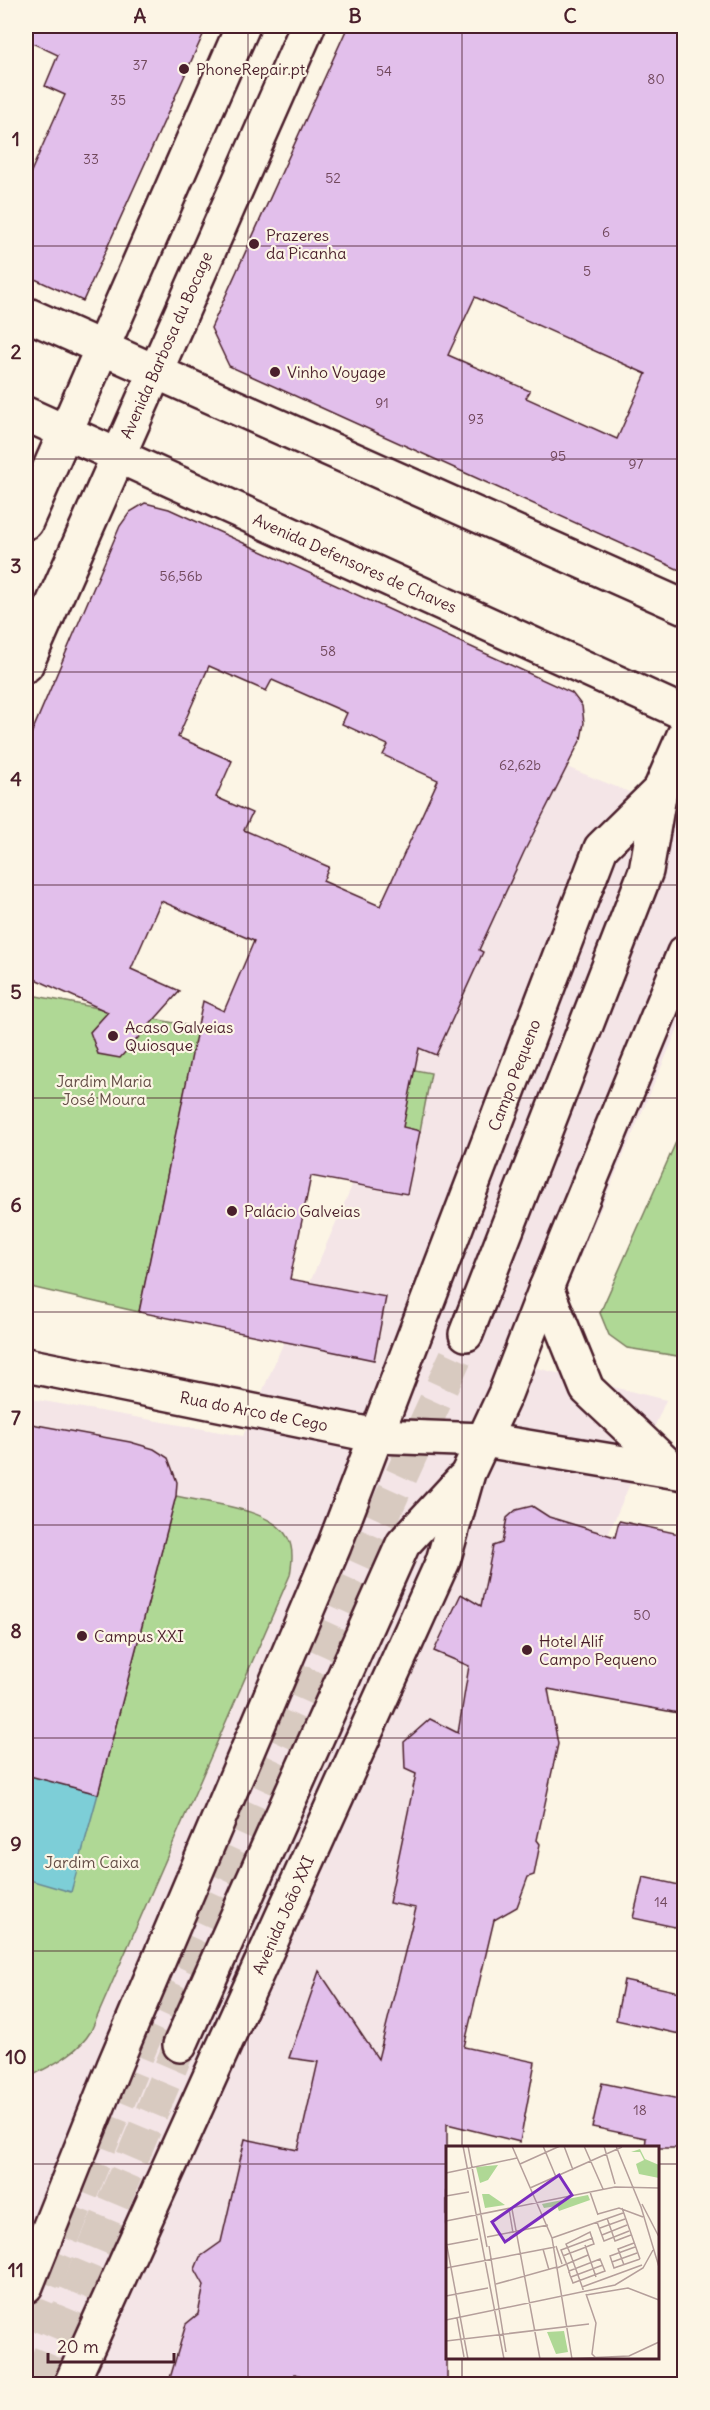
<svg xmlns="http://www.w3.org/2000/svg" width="710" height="2410" font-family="Delius,sans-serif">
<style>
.built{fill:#f4e5e7}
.green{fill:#afd895;stroke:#7c7c60;stroke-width:1.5}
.water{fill:#7dced7;stroke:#698892;stroke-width:1.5}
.building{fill:#e2bfeb;stroke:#4a1f2b;stroke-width:1.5;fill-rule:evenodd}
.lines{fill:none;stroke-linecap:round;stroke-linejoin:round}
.primary-tunnel{stroke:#d8cac0;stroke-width:33;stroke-dasharray:33 16;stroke-linecap:butt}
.street-casing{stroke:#4a1f2b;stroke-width:38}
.secondary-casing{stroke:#4a1f2b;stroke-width:38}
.primary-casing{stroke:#4a1f2b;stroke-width:38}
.street{stroke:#fcf5e5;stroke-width:33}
.secondary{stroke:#fcf5e5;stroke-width:33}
.primary{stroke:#fcf5e5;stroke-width:33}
.grid{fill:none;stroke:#4a1f2b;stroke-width:1.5;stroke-opacity:0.55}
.poi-dot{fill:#4a1f2b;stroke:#fcf5e5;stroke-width:2}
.labels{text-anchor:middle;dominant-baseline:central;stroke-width:4.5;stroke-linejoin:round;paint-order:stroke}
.number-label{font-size:14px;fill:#70475b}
.poi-label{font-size:16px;fill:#4a1f2b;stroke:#fcf5e5;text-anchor:start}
.street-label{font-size:16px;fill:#4a1f2b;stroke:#fcf5e5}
.park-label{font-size:16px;fill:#634d46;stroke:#fcf5e5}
.inset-road{fill:none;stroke:#b59f9b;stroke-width:1.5}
.view{fill:#7b2cbf;fill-opacity:0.15;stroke:#7b2cbf;stroke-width:3}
.inset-edge{fill:none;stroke:#4a1f2b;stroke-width:3}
.neatline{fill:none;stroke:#4a1f2b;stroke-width:2}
.grid-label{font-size:20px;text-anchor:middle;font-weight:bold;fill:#4a1f2b}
</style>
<rect width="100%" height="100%" fill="#fcf5e5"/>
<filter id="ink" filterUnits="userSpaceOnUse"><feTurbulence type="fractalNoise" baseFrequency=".0167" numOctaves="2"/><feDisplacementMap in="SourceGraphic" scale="12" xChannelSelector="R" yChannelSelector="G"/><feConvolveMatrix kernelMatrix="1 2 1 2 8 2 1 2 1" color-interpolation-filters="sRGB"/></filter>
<g filter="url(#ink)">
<path class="built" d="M539,756l145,58v200l-151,353 133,33 -423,984h-217v-986l217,38z"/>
<g class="green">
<path d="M26,994l405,79 -11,58 -234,-46 -47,227 -113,-26z"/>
<path d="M684,1124v233l-57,-9 -18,-13 -9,-22z"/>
<path d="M176,1496c31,7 96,12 112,42 6,11 4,25 2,37l-199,456c-14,24 -42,35 -65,48v-284l4,-19 68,18z"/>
</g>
<path class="water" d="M30,1776l68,18 -27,98 -45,-13v-84z"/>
<g class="building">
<path d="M26,26h181l-124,275 -57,-26v-92l39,-88 -20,-9 13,-31 -32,-15z"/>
<path d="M348,26h336v546l-455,-206 -18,-38zM475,297l171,77 -29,65 -91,-41 4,-7 -82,-36z"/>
<path d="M145,503l24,6 403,184 10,13 2,17 -3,16 -57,113 -45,98 4,2 -47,103 -17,-7 -16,79 17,4 -13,63 -96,-18 -21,103 96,18 -12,63 -235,-48 64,-311 21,10 30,-70 -93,-40 -30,68 49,22 -60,67 -22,-4 -8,-22 18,-20 -82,-37v-229l94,-220 10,-14zM209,666l57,25 6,-11 75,33 -5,11 46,21 -5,10 55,25 -58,126 -57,-25 6,-14 -85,-37 8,-17 -36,-16 16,-36 -54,-24z"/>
<path d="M26,1423l104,19 24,7 14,9 9,24 -1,14 -78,298 -72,-19z"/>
<path d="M532,1506l17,11 66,20 4,-16 65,14v179l-136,-25 10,55 -21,96 3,4 -6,31 -6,2 -11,30 -23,13 -30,127 71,15 -15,80 -73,-18v261h-117l-35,-11 -3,11h-124l18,-61 12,-10 6,-29 -9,-16 5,-12 21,-15 24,-103 53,11 20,-88 -29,-4 30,-87 59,88 38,-151 -27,-5 27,-129 -11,-5 -1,-27 26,-23 28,14 11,-67 -35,-15 27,-57 20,12 12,-60 9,-3 5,-25 9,-8z"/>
<path d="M643,1877l41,9v43l-51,-11z"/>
<path d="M624,1980l60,13v42l-68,-15z"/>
<path d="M602,2083l82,17v48h-39l1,-10 -54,-11z"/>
</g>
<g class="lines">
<g class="primary-tunnel">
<path d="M26,2328l116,-284 324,-710"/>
<path d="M37,2384l143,-339"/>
</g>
<g class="street-casing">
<g id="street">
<path d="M26,314l658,293"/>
<path d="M26,414l658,299"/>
<path d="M26,522l217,-496"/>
<path d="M26,665l282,-639"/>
</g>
</g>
<g class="secondary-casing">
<g id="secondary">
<path d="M546,1288l41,101 86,81"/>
<path d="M26,1365l351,71 107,4 200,33"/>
</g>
</g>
<g class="primary-casing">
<g id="primary">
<path d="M466,1334l180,-463 14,-81"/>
<path d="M180,2045l223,-501 60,-65"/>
<path d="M26,2286l88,-220 220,-520 267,-698 59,-58 24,-55"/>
<path d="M71,2384l372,-823 25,-88 37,-79 41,-106 138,-335"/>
</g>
</g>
<use href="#street" class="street"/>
<use href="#secondary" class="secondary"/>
<use href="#primary" class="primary"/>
</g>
</g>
<path class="grid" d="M248,26v2358M462,26v2122M26,246h658M26,459h658M26,672h658M26,885h658M26,1098h658M26,1312h658M26,1525h658M26,1738h658M26,1951h658M26,2164h422M658,2164h26M462,2358v26"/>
<g class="poi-dot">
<circle cx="184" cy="69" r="6"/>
<circle cx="254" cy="244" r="6"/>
<circle cx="275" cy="372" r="6"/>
<circle cx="113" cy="1036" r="6"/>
<circle cx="232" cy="1211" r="6"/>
<circle cx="82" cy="1636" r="6"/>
<circle cx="527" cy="1650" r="6"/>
</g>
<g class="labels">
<g class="number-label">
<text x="140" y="65">37</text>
<text x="384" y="71">54</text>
<text x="656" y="79">80</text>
<text x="118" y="100">35</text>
<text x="91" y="159">33</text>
<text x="333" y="178">52</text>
<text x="606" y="232">6</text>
<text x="587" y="271">5</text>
<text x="382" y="403">91</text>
<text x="476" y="419">93</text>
<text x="558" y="456">95</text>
<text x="636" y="464">97</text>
<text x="181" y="576">56,56b</text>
<text x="328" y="651">58</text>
<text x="520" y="765">62,62b</text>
<text x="642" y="1615">50</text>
<text x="661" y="1902">14</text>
<text x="640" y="2110">18</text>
</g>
<g class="poi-label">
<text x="196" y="69">PhoneRepair.pt</text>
<text x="266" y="235">Prazeres<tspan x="266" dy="18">da Picanha</tspan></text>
<text x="287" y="372">Vinho Voyage</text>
<text x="125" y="1027">Acaso Galveias<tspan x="125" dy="18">Quiosque</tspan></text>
<text x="244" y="1211">Palácio Galveias</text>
<text x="94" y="1636">Campus XXI</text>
<text x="539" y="1641">Hotel Alif<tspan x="539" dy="18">Campo Pequeno</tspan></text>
</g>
<g class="street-label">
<text transform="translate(166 345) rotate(-66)">Avenida Barbosa du Bocage</text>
<text transform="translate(355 563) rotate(24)">Avenida Defensores de Chaves</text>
<text transform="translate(514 1075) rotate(-69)">Campo Pequeno</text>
<text transform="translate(254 1411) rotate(11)">Rua do Arco de Cego</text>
<text transform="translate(283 1915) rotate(-66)">Avenida João XXI</text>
</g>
<g class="park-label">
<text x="104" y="1081">Jardim Maria<tspan x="104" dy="18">José Moura</tspan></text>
<text x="92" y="1862">Jardim Caixa</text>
</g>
</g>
<g transform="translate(446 2146)">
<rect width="213" height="213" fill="#fcf5e5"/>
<path d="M194,3l5,10 14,6v13l-20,-4 -3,-10 8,-4 -4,-8h-9zM52,19l-10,15 -8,3 -4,-16zM36,48h7l16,11 -20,3zM142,49l2,5 -31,11 -2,-5 -13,2 -2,-4zM118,185l4,21 -12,2 -9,-22z" fill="#afd895"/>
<path class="inset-road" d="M17,0l41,213M22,0l19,101M66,0l40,92 20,121M97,0l13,31M118,0l9,24M138,0l19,43M158,0l11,38M170,0l25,61 18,60M74,18l40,-18M0,27l71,-15M84,42l92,-41M144,46l8,23M0,50l23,-4M196,58l17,33M176,62l18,51M63,63l4,24M66,63l28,150M152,68l21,-6 24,9M161,72l8,23 16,-6M0,75l169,-34 44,1M151,76l7,19 25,-10M154,82l25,-9M156,89l25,-10M41,91l61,-12M106,92l71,-25M0,95l22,118M0,99l32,-6M139,99l11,32M43,100l17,106M110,100l6,18M189,101l-25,9 4,12 26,-9M97,103l6,21M117,110l7,-3 3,-1 8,-3 10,-4 3,-1 -4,-12 -24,12 4,9 13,36v1M166,116l25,-9M178,119l-6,-16 16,-6M0,122l109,-21M111,122l31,-13M123,127v-2l31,-12 5,12 -32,12 -3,-8 -1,-4 -2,-6 -6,-15 32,-12M125,131l32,-12M50,138l61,-17M136,141l60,-22M140,148l10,29 -4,31 4,4M140,149l42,-7 31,12M0,150l42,-8M11,172l7,39M0,174l169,-35 28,-17 10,-18M0,195l143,-17M116,213l67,-3 30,-14"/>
<path class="view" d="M113,29l13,20 -67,47 -13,-20z"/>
<rect width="213" height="213" class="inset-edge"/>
</g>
<rect width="710" height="2410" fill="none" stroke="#fcf5e5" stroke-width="66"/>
<path d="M48 2353v9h126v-9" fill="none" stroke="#4a1f2b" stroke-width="3"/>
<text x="57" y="2353" font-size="18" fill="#4a1f2b" stroke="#fcf5e5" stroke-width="4.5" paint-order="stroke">20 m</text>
<rect x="33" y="33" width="644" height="2344" class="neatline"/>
<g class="grid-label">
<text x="140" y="23">A</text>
<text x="355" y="23">B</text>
<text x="570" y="23">C</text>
<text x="16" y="146">1</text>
<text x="16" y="359">2</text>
<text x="16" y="573">3</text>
<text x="16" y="786">4</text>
<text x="16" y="999">5</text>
<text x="16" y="1212">6</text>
<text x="16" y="1425">7</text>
<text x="16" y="1638">8</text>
<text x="16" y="1851">9</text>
<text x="16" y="2064">10</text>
<text x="16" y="2277">11</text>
</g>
</svg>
